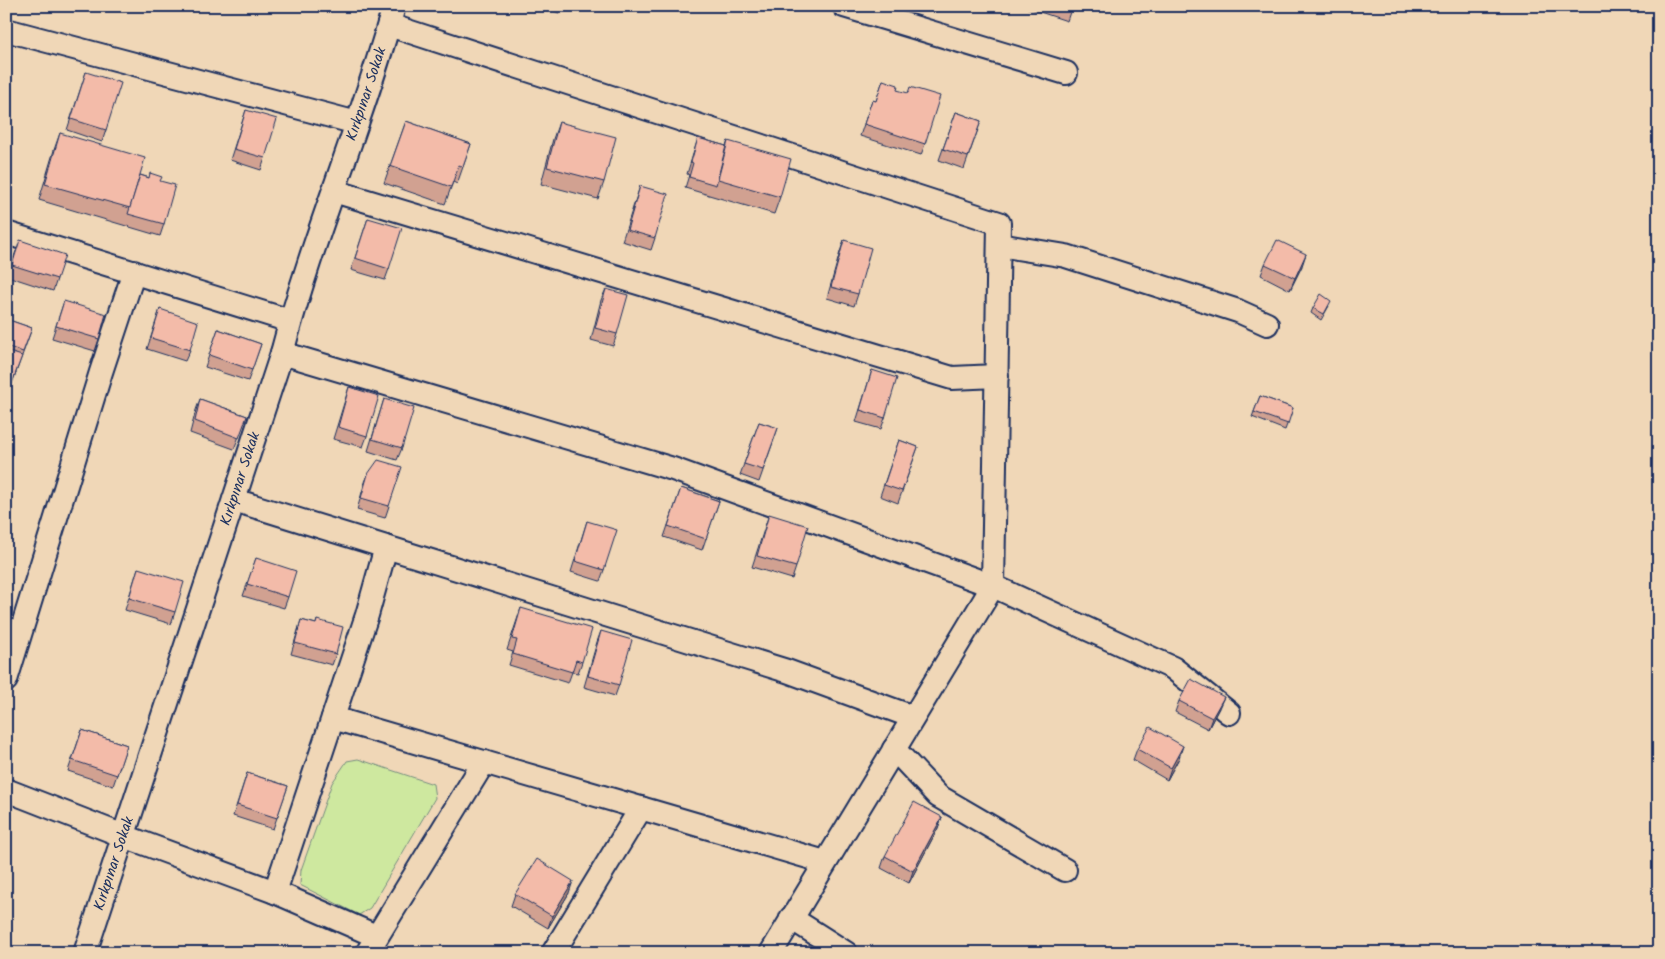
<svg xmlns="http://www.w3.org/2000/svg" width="1665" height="959" font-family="Kalam,sans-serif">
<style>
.green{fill:#cee89f;stroke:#748c7e}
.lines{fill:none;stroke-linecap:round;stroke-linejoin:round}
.minor-casing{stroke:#1b2f5e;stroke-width:26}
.minor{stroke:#f0d7b7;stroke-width:22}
.wall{fill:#d1a191;stroke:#1b2f5e}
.shaded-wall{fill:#aa8376;stroke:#1b2f5e}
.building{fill:#f3bba9;stroke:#1b2f5e}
.labels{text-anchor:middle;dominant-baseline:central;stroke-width:4;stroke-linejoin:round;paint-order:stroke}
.street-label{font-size:15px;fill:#1b2f5e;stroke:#f0d7b7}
</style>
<rect width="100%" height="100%" fill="#f0d7b7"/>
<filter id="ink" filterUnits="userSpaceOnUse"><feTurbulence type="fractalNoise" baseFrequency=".02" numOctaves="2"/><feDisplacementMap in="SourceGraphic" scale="10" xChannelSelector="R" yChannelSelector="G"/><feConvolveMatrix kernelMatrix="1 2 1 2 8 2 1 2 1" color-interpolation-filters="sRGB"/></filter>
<g filter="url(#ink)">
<path class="green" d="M358,759l75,25 2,14 -65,110 -11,7 -59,-30 1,-15 31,-87 15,-22z"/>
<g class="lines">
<g class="minor-casing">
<g id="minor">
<path d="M844,6l222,67"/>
<path d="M389,25l610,198 -6,363 -222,367"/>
<path d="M6,30l351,93"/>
<path d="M334,191l618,187 45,-2"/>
<path d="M6,233l284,88"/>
<path d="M999,245l67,11 172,55 29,13"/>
<path d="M282,353l391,116 320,117 180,82 56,45"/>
<path d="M234,500l553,171 126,46"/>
<path d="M6,680l95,-308 33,-100"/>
<path d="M333,718l492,144"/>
<path d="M894,749l44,47 127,74"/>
<path d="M6,790l118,46 151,56 101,44"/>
<path d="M275,892l92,-277 19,-68"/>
<path d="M791,918l55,35"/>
<path id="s1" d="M85,953l197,-600c31,-118 80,-230 112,-347"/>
<path d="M367,953l117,-191"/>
<path d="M553,953l88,-145"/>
</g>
</g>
<use href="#minor" class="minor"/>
</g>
<g class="wall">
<path d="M540,6h22l-3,7z"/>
<path d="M1022,6h50l-5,15z"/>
<path d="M86,72l20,58 -4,12 -35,-12z"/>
<path d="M883,80l14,10 28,54 -4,11 -61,-19 12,-36 4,1z"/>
<path d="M246,110l19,48 -4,12 -31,-10z"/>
<path d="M956,112l25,9 -17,48 -25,-9z"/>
<path d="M406,121l65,23 -14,40 -4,-2 -8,22 -61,-21z"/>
<path d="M559,122l45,60 -6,17 -57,-15 12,-45z"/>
<path d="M60,133l80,42 20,6 4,43 -4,12 -121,-36 15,-50z"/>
<path d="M698,138l28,8 2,-5 52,56 -6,17 -89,-26 4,-13 -2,-1z"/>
<path d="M640,186l15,52 -4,12 -29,-9z"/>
<path d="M368,218l21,51 -4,11 -34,-10z"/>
<path d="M844,240l14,54 -4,12 -27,-8 13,-46z"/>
<path d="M16,251l41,28 -4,12 -46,-15z"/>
<path d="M1265,264l37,2 -12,24 -29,-15z"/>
<path d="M606,289l11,45 -4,12 -22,-6 10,-40z"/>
<path d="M64,301l35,38 -4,12 -43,-13z"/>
<path d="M1329,306l-8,14 -10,-7 2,-5z"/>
<path d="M160,309l30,41 -5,11 -38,-12z"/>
<path d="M6,319l26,9 -23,64 -3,-1z"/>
<path d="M218,329l43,15 -13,37 -43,-14z"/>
<path d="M872,370l13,48 -4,11 -25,-7z"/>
<path d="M349,387l18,49 -4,11 -30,-8z"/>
<path d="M1260,396l33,12 -8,22 -33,-13z"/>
<path d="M200,399l47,17 -13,33 -44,-16 6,-23z"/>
<path d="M384,399l18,49 -5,12 -29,-9z"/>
<path d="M759,422l19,6 -19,54 -19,-7z"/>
<path d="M899,440l19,7 -20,56 -18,-7z"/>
<path d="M368,474l21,32 -4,12 -28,-8 7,-25z"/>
<path d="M681,488l38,13 -17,49 -38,-13z"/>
<path d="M769,514l27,53 -4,12 -40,-12z"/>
<path d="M587,521l17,49 -4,11 -29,-9z"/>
<path d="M256,558l32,39 -4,11 -41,-12z"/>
<path d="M138,568l37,44 -4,12 -46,-14z"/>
<path d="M521,608l61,54 -4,11 -6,-1 -4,11 -59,-18 4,-13 -6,-2z"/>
<path d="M301,620l15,4 1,-4 19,34 -4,11 -41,-11z"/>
<path d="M601,631l18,54 -4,11 -31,-9 13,-45z"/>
<path d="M1179,701l40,7 -11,21 -33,-17z"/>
<path d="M82,730l45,15 -14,41 -45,-15z"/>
<path d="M1137,749l42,9 -12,22 -34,-20z"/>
<path d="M247,773l41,13 -15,43 -40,-13z"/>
<path d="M942,817l-4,11 -29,55 -28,-15 4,-12z"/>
<path d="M569,893l-21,35 -37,-22 4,-12z"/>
</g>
<g class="shaded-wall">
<path d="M1306,254l-4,12 -12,24 5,-12z"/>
<path d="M1224,697l-5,11 -11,21 4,-11z"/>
<path d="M1183,746l-4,12 -12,22 4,-12z"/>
<path d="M942,817l-4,11 -29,55 4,-12z"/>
<path d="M573,881l-4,12 -21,35 4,-12z"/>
</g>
<g class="building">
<path d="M86,72l35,11 -15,47 -35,-11z"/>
<path d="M883,80l15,5 -1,5 11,3 2,-6 30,9 -15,48 -61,-20 8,-24 4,1z"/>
<path d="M246,110l31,9 -12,39 -31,-9z"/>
<path d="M956,112l25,9 -13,36 -25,-8z"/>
<path d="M406,121l65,23 -8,23 -4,-2 -8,22 -61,-21z"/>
<path d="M559,122l57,15 -12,45 -57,-15z"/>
<path d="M60,133l85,25 -15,50 -85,-24z"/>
<path d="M698,138l28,8 -10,39 -27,-8 4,-14 -2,-1z"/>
<path d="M728,141l63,18 -11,38 -62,-18z"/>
<path d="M150,173l12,4 -2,4 15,4 -11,39 -36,-10 12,-39 9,3z"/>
<path d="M640,186l28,8 -13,44 -28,-8z"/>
<path d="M368,218l34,10 -13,41 -34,-11z"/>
<path d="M20,240l45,15 -8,24 -45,-14z"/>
<path d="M844,240l27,8 -13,46 -27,-7z"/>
<path d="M1277,240l29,14 -11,24 -30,-14z"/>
<path d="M606,289l22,6 -11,39 -22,-6z"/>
<path d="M1321,294l10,7 -7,13 -11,-6z"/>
<path d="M64,301l42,13 -7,25 -43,-13z"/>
<path d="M160,309l38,13 -8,28 -39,-12z"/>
<path d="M6,319l26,9 -9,24 -17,-6z"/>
<path d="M218,329l43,15 -9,26 -43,-15z"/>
<path d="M6,351l16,5 -9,24 -7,-2z"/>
<path d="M872,370l25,8 -12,40 -25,-8z"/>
<path d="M349,387l30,9 -12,40 -29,-9z"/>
<path d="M1260,396l33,12 -5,16 -34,-12z"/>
<path d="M200,399l47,17 -8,22 -44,-17z"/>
<path d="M384,399l30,9 -12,40 -30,-9z"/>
<path d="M759,422l19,6 -15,42 -19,-6z"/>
<path d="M899,440l19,7 -16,44 -18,-6z"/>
<path d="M378,460l24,7 -13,39 -28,-8 7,-24z"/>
<path d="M681,488l38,13 -13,38 -38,-13z"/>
<path d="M769,514l39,12 -12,41 -39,-11z"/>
<path d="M587,521l30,9 -13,40 -29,-9z"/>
<path d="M256,558l40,13 -8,26 -41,-13z"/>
<path d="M138,568l46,14 -9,30 -46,-14z"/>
<path d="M521,608l71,21 -10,33 -6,-2 -4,12 -59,-18 4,-14 -5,-1z"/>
<path d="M301,620l15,4 1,-4 26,7 -7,27 -41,-11z"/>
<path d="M601,631l31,9 -13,45 -31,-9z"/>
<path d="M1191,679l33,18 -12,21 -33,-17z"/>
<path d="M1150,727l33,19 -12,22 -34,-19z"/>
<path d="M82,730l45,15 -10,30 -45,-15z"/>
<path d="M247,773l41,13 -11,32 -40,-13z"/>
<path d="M914,802l28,15 -29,54 -28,-15z"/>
<path d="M537,859l36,22 -21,35 -37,-22z"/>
<path d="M1037,948l8,5h-11z"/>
</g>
</g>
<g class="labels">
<g class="street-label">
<text stroke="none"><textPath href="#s1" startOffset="904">Kırkpınar Sokak</textPath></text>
<text stroke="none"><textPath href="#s1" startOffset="499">Kırkpınar Sokak</textPath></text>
<text stroke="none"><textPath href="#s1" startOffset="94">Kırkpınar Sokak</textPath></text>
</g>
</g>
<rect width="1665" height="959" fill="none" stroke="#f0d7b7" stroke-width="25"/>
<rect x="12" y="12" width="1640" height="934" fill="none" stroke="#1b2f5e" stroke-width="2" filter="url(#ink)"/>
</svg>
